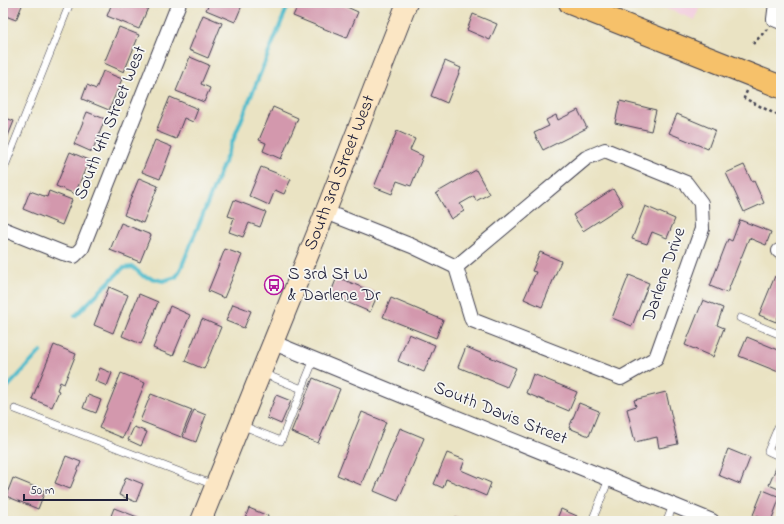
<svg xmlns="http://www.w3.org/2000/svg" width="784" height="524" font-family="'Indie Flower',sans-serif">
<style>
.built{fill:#f3cfdf}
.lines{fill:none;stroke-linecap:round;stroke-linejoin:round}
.stream{stroke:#50bccc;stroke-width:4}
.building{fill:#d398ad}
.service-casing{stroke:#403f4f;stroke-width:8}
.minor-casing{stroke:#403f4f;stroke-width:16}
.secondary-casing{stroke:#403f4f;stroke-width:22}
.trunk-casing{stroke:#403f4f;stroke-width:24}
.path{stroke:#403f4f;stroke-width:2.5;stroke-dasharray:3 3;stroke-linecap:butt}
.service{stroke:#fff;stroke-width:7}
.minor{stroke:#fff;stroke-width:14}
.secondary{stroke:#fbe6c4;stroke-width:20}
.trunk{stroke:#f6c16b;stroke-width:22}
.labels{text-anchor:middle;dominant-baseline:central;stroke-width:3.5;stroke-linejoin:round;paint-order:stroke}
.street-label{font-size:18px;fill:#22223b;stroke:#f6f6f2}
.poi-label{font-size:18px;fill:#22223b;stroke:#f6f6f2;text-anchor:start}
</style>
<rect width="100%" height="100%" fill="#f6f6f2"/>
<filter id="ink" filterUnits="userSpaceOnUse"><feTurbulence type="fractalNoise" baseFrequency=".025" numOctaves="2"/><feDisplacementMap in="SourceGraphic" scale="8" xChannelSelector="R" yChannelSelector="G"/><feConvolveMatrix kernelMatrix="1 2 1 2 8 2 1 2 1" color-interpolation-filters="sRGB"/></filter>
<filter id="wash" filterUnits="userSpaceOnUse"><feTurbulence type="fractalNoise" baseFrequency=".012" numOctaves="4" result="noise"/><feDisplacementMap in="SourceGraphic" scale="16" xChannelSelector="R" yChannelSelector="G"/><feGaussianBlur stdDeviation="0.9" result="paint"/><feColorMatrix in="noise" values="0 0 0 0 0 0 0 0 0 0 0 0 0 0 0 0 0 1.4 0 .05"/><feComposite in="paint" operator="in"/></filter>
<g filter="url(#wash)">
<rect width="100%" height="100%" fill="#eae3c3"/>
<path class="built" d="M653,3h48l-6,17z"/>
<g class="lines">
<g class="stream">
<path d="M75,316l48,-48 10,-1 10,9 20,5 13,-4 5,-9 108,-265"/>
<path d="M3,392l38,-41"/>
</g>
</g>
<g id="blocks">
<g class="building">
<path d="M3,3h20l-7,17 -13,-5z"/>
<path d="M112,3l10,4 2,-4h26l-11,26 -32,-13z"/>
<path d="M209,3h34l-8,19 -29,-12z"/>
<path d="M299,3h39l20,9 -11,26 -54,-22z"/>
<path d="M473,14l24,10 -7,16 -23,-10z"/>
<path d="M203,15l19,8 -14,35 -19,-8z"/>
<path d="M119,27l20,8 -15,37 -20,-9z"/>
<path d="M190,57l19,8 -8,19 9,4 -6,14 -28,-11z"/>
<path d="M445,61l16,7 -14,35 -16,-7z"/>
<path d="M103,71l19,8 -13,31 -27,-11 5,-14 9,4z"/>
<path d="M170,97l28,12 -5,13 -9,-4 -8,21 -20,-8z"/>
<path d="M620,101l36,9 -5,21 -36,-8z"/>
<path d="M273,107l25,11 -17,41 -18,-8 3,-8 -7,-3z"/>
<path d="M578,110l9,18 -44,22 -9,-17 15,-7 -3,-6 10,-5 2,5z"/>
<path d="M87,112l18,7 -13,33 -18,-8z"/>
<path d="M677,114l38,16 -7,19 -39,-16z"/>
<path d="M3,117l11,4 -8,20 -3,-1z"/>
<path d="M397,131l18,8 -5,11 13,6 -12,30 -14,-5 -5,13 -18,-7z"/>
<path d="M155,140l17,7 -12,32 -18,-7z"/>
<path d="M70,152l19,8 -14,34 -19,-8z"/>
<path d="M744,165l8,17 2,-1 10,22 -20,9 -18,-39z"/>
<path d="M261,167l30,12 -7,15 -9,-4 -6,15 -20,-9z"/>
<path d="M476,170l13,24 -13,7 -2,-5 -14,8 4,7 -13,8 -15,-26z"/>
<path d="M139,178l19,8 -15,37 -19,-8z"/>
<path d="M613,189l10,16 -40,26 -10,-16z"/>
<path d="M30,191l17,6 2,-6 23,9 -10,25 -39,-16z"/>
<path d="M234,200l32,12 -6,15 -11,-4 -6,14 -14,-5 5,-14 -6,-2z"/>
<path d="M645,206l30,13 -8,19 -15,-6 -5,12 -15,-5z"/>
<path d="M740,220l31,12 -5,13 -17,-7 -22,55 -17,-7 18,-47 4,2z"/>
<path d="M121,223l30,12 -11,27 -30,-12z"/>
<path d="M225,249l17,6 -18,43 -16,-7z"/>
<path d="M540,252l21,9 -19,46 -18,-8 12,-27 -4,-1z"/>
<path d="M629,275l20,8 -17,43 -20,-8z"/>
<path d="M775,276l6,3v31l-5,12 -17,-7z"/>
<path d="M337,277l41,17 -8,18 -40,-17z"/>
<path d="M109,287l19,8 -15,38 -19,-8z"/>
<path d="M139,294l19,8 -17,42 -19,-8z"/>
<path d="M391,298l52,22 -7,18 -53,-21z"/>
<path d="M703,300l20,8 -6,17 7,3 -11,29 -28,-12z"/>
<path d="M233,304l18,7 -7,17 -18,-7z"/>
<path d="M170,306l20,9 -17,41 -20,-8z"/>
<path d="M202,319l19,8 -17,42 -19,-8z"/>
<path d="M409,334l26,11 -11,27 -26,-11z"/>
<path d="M747,337l34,14v22l-42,-17z"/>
<path d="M54,345l22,9 -12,30 -4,-2 -3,8 2,1 -7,16 -20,-8z"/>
<path d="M466,347l50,21 -9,19 -49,-20z"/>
<path d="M100,368l12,5 -5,13 -12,-5z"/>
<path d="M121,373l24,10 -22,55 -24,-10z"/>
<path d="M533,374l44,18 -8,19 -43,-18z"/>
<path d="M313,378l27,11 -22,54 -27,-11z"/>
<path d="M666,392l12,52 -19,4 -2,-11 -22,5 -8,-33 9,-3 -2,-6z"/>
<path d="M151,394l41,16 -11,27 -41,-16z"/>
<path d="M88,395l13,5 -5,13 -13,-5z"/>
<path d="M276,395l15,6 -10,23 -14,-6z"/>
<path d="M579,403l20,8 -10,25 -20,-8z"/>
<path d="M194,410l12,5 -10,27 -13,-5z"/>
<path d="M362,412l24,10 -25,63 -24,-10z"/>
<path d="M134,427l13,5 -6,14 -13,-6z"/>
<path d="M400,428l24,10 -26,63 -24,-10z"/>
<path d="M728,449l22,9 -10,26 -22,-9z"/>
<path d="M447,453l18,7 -4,10 30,13 -5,13 -40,-17 -3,9 -9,-4z"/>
<path d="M66,456l15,6 -11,27 -15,-6z"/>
<path d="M778,463l3,1v26l-12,-5z"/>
<path d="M126,477l17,7 -7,18 -17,-7z"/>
<path d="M13,478l32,13 -7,18 -32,-13z"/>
<path d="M763,490l17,7 -9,24h-4l-14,-6z"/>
<path d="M114,508l26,10 -1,3h-30z"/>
<path d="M249,508l19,8 -2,5h-22z"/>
<path d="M561,509l16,7 -2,5h-19z"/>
<path d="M455,517l11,4h-13z"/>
</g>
</g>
</g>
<g filter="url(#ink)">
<use href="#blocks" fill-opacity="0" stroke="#403f4f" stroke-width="1"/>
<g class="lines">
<g class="service-casing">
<g id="service">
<path d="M3,171l67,-168"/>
<path d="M740,318l41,17"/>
<path d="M262,373l40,16"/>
<path d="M15,409l199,76"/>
<path d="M781,420l-13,31 13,6"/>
<path d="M241,425l40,16 33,-82"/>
<path d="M592,521l17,-42"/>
<path d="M667,521l6,-16"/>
</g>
</g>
<g class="minor-casing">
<g id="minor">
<path d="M776,3l-2,16 7,3"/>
<path d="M605,150l81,33 15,20 1,26 -46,129 -35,20 -149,-58 -16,-53 130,-109z"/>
<path d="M326,212l86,34 44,21"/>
<path d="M3,229l60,24 11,3 8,-8 97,-245"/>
<path d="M779,251l2,1"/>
<path d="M274,343l129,53 206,83 103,42"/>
</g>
</g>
<g class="secondary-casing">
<g id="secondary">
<path id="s1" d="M201,521l119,-295 87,-223"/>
</g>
</g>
<g class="trunk-casing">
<path id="trunk" d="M570,3l211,84"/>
</g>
<g class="path">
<path d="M753,44l14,-15"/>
<path d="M747,91l-3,7 37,19"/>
</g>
<use href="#service" class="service"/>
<use href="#minor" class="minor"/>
<use href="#secondary" class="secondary"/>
<use href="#trunk" class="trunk"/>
</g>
</g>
<defs>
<g id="bus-ring" transform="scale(1)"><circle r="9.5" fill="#f6f6f2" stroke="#b5179e" stroke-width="1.5"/><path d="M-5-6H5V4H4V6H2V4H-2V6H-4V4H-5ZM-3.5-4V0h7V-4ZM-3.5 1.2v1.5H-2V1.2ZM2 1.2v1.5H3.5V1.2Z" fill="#b5179e"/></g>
</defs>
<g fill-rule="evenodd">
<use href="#bus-ring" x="274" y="285"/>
</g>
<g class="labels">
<g class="street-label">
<text transform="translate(111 123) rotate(-68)">South 4th Street West</text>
<text stroke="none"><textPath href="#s1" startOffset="375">South 3rd Street West</textPath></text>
<text transform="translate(665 275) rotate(-71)">Darlene Drive</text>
<text transform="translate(500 414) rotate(22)">South Davis Street</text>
</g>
<g class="poi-label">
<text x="288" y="275">S 3rd St W<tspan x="288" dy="21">&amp; Darlene Dr</tspan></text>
</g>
</g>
<rect width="784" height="524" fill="none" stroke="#f6f6f2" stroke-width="16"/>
<path d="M24 494v6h103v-6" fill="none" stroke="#22223b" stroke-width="2"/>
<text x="30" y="494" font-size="12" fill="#22223b" stroke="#f6f6f2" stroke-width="3" paint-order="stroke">50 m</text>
</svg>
